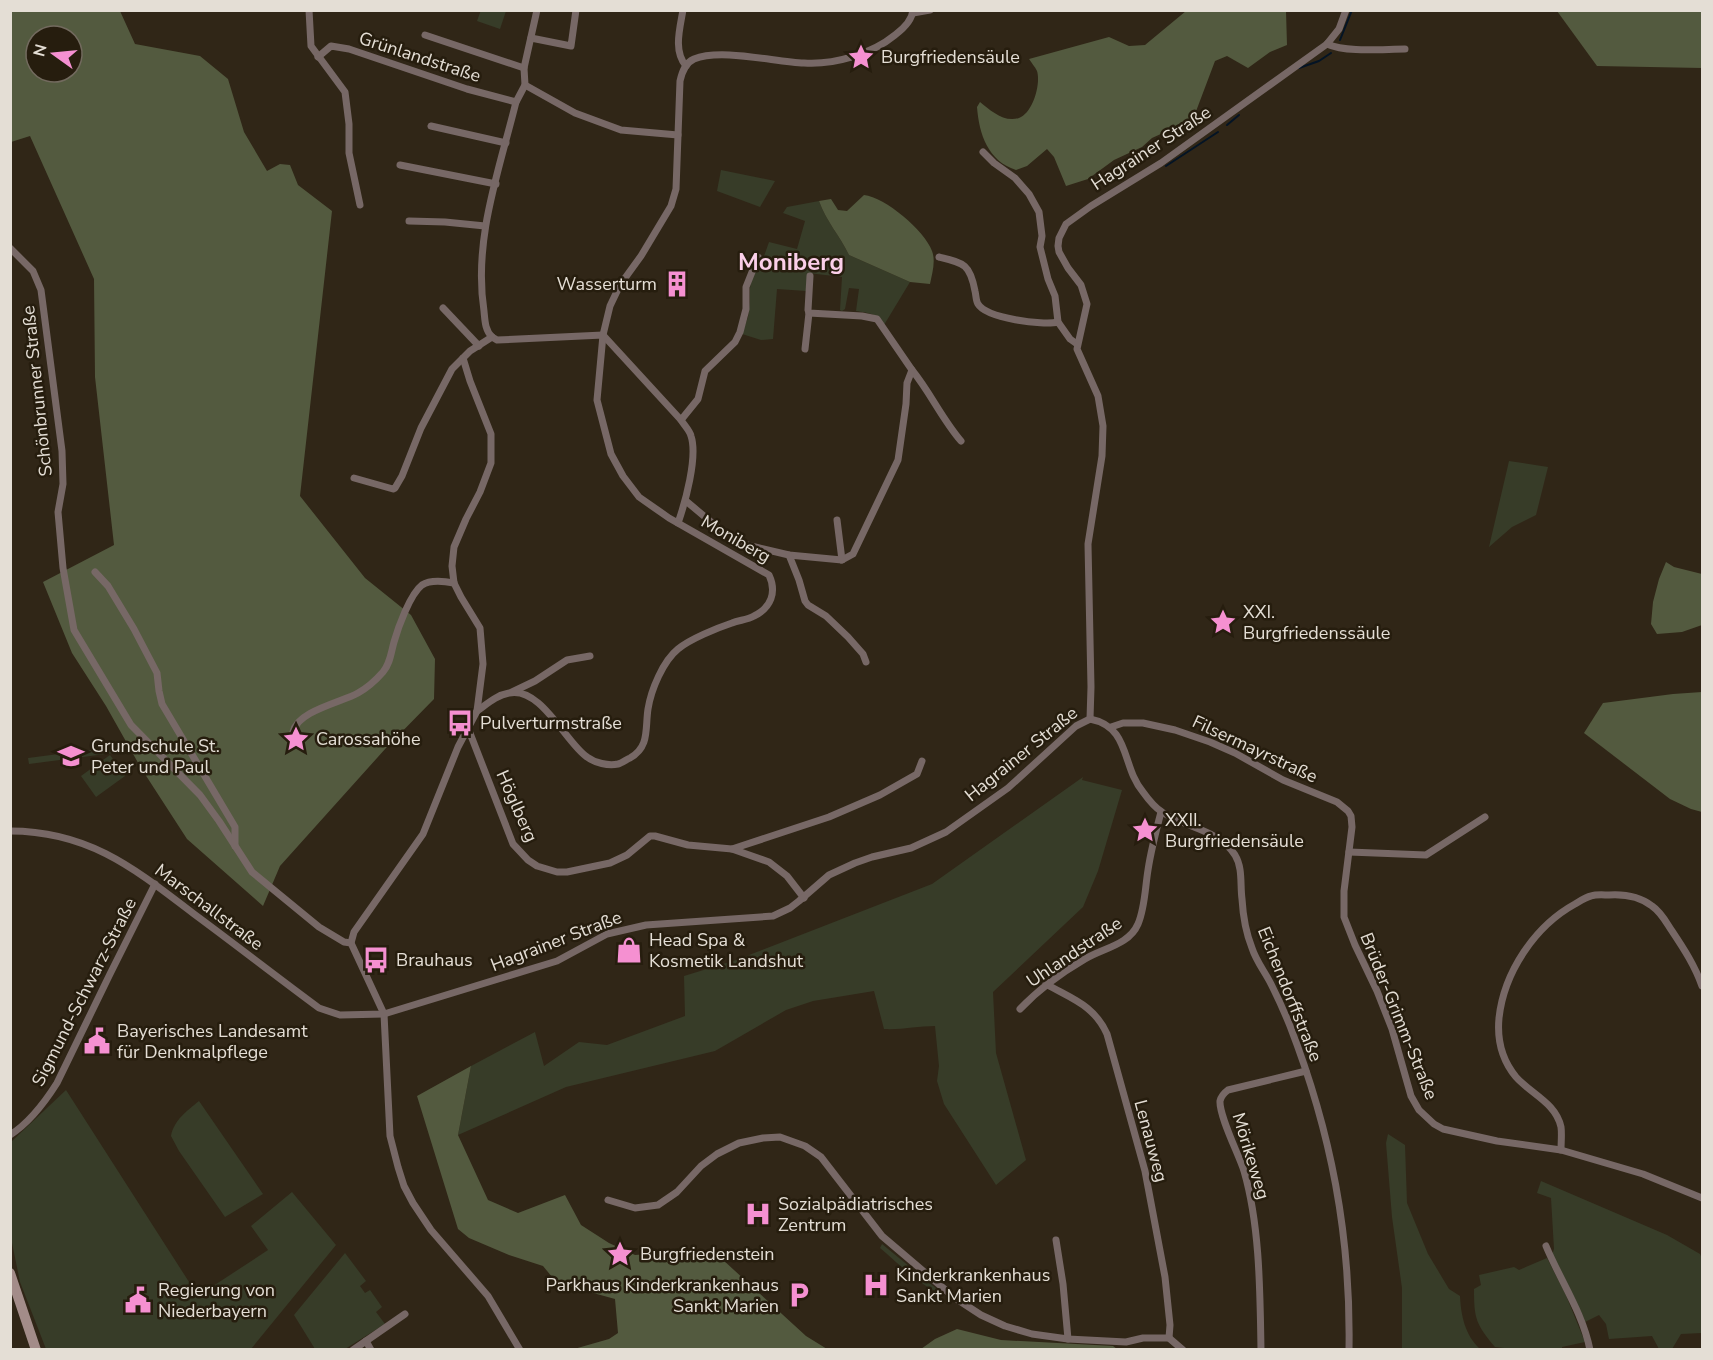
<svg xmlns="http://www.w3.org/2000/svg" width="1713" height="1360" font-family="'Nunito Sans',sans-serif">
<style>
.green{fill:#373c28}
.forest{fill:#535a3f;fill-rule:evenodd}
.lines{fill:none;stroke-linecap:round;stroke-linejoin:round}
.stream{stroke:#041425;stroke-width:2}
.street{stroke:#776866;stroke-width:7}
.secondary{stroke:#a38c89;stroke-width:10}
.labels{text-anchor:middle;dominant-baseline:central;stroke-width:5;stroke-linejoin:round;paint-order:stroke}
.street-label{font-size:18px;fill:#e4ded5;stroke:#261d0e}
.poi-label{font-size:18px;fill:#e4ded5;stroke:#261d0e;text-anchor:start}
.district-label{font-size:24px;font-weight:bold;fill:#fbcfe9;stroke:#261d0e}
</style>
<rect width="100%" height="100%" fill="#302617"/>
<g class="green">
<path d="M481,10l25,1 -6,18 -23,-8z"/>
<path d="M721,170l54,11 -15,26 -43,-16z"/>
<path d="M819,201c7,20 21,35 30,54l61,27 -26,43c-6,-12 -16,-12 -28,-14l3,-22 -10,-1 -4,21 -3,2 -2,-1 2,-33 -34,-4 -2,18 -29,-2 -4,50 -12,1 -19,-6 6,-17 2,-16v-13l2,-11 11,-18 6,-17 28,7 8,-28 -22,-8 4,-6z"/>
<path d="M1509,461l39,6 -12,48 -24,12 -23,20z"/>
<path d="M120,746l1,6 -92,12 -1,-6z"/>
<path d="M110,755l15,21 -29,21 -15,-21z"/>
<path d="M1083,777l-1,3 40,10 -24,81 -15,36 -90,85 3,61 30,107 -30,25 -52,-81 -7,-23 2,-15 -4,-40c-17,0 -34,4 -51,3l-10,-38 -61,10 -27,9 -71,41 -149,36 -108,48 13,-69 64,-34 9,34 35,-24 28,3 78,-29 -1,-40 52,-16 196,-76z"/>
<path d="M66,1090l132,206 70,-46 -17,-24 41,-34 44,53 -85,104h-205l-26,-67 -9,-44v-96z"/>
<path d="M199,1101l64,93 -38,23 -46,-66 -8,-15c3,-16 16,-25 28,-35z"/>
<path d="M1388,1134l17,11 2,58 21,51 21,35 11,7c1,20 5,39 20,53h-78v-61l-10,-71 -6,-74z"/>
<path d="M1541,1181l126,54 33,19 2,5v74l-21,1 -9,15h-13l-7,-13 -43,3 -3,-15 -7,-9 -16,8 -31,-68 2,-6 -3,-51 -14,-5z"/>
<path d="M882,1244l61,50c-21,-6 -46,-32 -63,-46z"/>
<path d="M345,1253l21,28 -6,5 5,7 5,-3 12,17 -6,5 9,12 -40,25h-30l-21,-34z"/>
<path d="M1547,1258l18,35 20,49 -23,5v2h-49l-18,-2c-19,-23 -21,-28 -21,-58l7,-4 -2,-10 35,-8 5,3z"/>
</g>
<g class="forest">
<path d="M10,11h110l15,33 65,12 28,23 16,53 23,39 13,-7 10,1 8,20 34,26 -32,285 65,82 46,37 24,44 -1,40 -48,49 -106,118 -17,40 -76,-67 -46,-71 -35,-62 -34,-53 -29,-71 71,-37 -19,-168 -1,-98 -64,-143 -19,6zM36,36h36v36h-36z"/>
<path d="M1186,11h100l1,34 -17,7 -22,16 -21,-12 -12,5 -20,53 -13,14 -19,5 -11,5 -10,9 -28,13 -26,19 -22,7 -12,-29 -7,-8 -20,17 -11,4c-28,-9 -37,-36 -39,-63l3,-5c10,8 24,21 39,16 14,-5 22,-34 18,-47 -2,-4 -6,-9 -8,-12l80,-22 20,9 16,-1z"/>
<path d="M1557,11h145v57l-105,-2z"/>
<path d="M864,195c21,2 61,36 68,56 4,10 0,23 -2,33l-20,-2 -61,-27c-9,-19 -23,-34 -30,-54l12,-2 7,11 9,1z"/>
<path d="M1666,562l8,5 28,7v51l-20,7 -25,2 -6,-10 2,-22 6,-23z"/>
<path d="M1702,692v120l-11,-3 -21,-10 -86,-66 19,-30 70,-9z"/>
<path d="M471,1066l-13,69 30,65 30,13 47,-18 16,30 28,18 26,12 56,-4 31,8 84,77 21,13h-253l35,-10 9,-6 -3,-34 -58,-16 -14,-17 -34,-11 -40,-17 -11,-9 -41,-133z"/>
<path d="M957,1329l44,11 112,6 4,3h-196l14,-10z"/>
</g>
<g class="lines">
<g class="stream">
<path d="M1340,40l12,-30"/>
<path d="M1299,68l20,-7 12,-8"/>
<path d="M1227,125l12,-10"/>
<path d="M1166,166l52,-34"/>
</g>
<g class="street">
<path d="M309,10l2,36 34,46 4,32v29l11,52"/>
<path d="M683,10c-3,18 -10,41 3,56"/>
<path d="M913,13l17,-3"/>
<path d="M425,35l99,33"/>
<path d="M531,38l40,8 5,-36"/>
<path d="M1327,44c20,9 56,5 78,5"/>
<path d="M318,57l13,-11 18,3 118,40 49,13"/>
<path d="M525,85l50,28 46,17 57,5"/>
<path d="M431,126l75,17"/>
<path d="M983,152l11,11 21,15 14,16 10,18 3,24 -2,11 8,32 7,17 3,26 12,17 7,5"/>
<path d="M400,165l96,19"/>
<path d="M409,221l36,1 40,4"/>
<path d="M10,248l23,23 8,19 21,161 1,33 -5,28 5,56 11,62 57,95 69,70 19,26 33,51 67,55 25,15 7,1 33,71 6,122 8,31 6,19 9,17 18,27 57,66 32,54"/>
<path d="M939,257c25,6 31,7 36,34 1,4 1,10 3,13 8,14 65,22 80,18"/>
<path d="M443,308l36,38"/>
<path d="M492,337c-7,-7 -7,-16 -8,-26 -11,-71 15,-140 32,-209l9,-17 -1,-17 13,-58"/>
<path d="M492,337l5,3 106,-5 78,85"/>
<path d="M805,349l4,-36"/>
<path d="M912,370c18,22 30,49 49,71"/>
<path d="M354,478l39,11 2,-1 7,-12 19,-48 31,-59 18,-18 22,-14"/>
<path d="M686,501l37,31 20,12 46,11 53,5 11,-6 45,-94 8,-56 1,-21 5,-13 -35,-51 -15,-3 -53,-3 -1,-3 2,-34"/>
<path d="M837,520l5,40"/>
<path d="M678,523c7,-20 20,-66 13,-87 -1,-5 -7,-11 -10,-16l17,-21 7,-28 30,-29 5,-10 6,-23v-22l12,-30"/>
<path d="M789,555l10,25 6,21 3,4 18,11 22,21 15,17 3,8"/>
<path d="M95,572l13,14 26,43 23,44 2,18 3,13 73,123v19"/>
<path d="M512,692l23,-11 32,-21 23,-4"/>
<path d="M477,711c10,-7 20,-16 32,-18 32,-7 57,50 78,64 8,6 21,9 31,7 4,-1 9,-5 12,-6 20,-11 15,-30 18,-49 3,-19 15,-48 30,-60 12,-10 39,-21 54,-26 7,-3 15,-3 22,-7 17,-8 23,-24 15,-41l-100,-57 -30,-21 -16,-21 -12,-22 -14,-54 6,-65 7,-29 10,-21 21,-29 30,-50 5,-17 4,-108c2,-9 5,-18 14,-22 27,-11 81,3 110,4 30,2 68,-9 91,-28 8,-6 17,-14 18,-25"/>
<path d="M1090,719l1,-32 -3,-143 14,-88 1,-30 -5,-30 -21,-47 10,-45 -6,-19 -13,-17 -9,-16 -1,-6 1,-8 7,-14 25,-18 70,-43 166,-119 12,-15 7,-19"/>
<path d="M1090,719c41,8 31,47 53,73 5,7 11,15 19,20 23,16 56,17 73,43 8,13 5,30 7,44 1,17 4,34 10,49 4,13 13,24 19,36 7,14 13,27 19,42 41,106 61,209 59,324"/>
<path d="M1111,727l12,-4h20l32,7 35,12 25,11 48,27 54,22 11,9 3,5 1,11 -8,64v26l11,28 22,46 15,38 19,67 8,14 15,14 9,5 54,12 64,9 82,24 59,24"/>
<path d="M468,728l45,116 15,16 9,6 20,6h10l43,-9 17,-8 23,-19h5l33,9 44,4 37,13 18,14 17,22"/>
<path d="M293,732c4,-21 49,-30 65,-39 9,-5 18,-13 25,-21 7,-8 8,-19 11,-30 4,-14 16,-48 28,-57 9,-6 22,-4 32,-2"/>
<path d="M10,831c79,0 125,38 184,83 42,31 83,63 125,94l21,7 44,-1 173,-53 50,-27 39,-9 127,-9 17,-8 9,-7 30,-26 26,-12 17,-6 39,-9 35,-16 62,-44 68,-62 14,-7"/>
<path d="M732,849l97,-32 51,-22 37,-21 5,-13"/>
<path d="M1349,852l77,3 59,-38"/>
<path d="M351,943l3,-11 69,-98 35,-87 19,-36 6,-47 -3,-36 -19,-31 -7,-14 -2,-17 2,-19 12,-28 14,-27 11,-29v-29l-21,-53 -7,-23"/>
<path d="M1046,984c26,15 48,21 61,50l38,137 20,106 5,48 -1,13"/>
<path d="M1020,1009c19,-20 41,-36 65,-50 18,-11 44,-14 53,-35 7,-16 7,-36 10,-54 3,-20 8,-39 13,-58"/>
<path d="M10,1135c19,-12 35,-33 47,-52l53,-109 45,-90"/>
<path d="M1561,1150c0,-8 1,-16 0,-23 -5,-24 -30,-33 -45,-50 -14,-17 -19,-38 -17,-59 5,-46 36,-92 76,-114 5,-3 11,-7 16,-8 6,-2 13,-1 18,-1 16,-1 30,1 43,11 9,6 14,16 20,25 12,18 23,35 30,55"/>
<path d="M608,1200l27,8 23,-3 19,-13 24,-26 16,-12 22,-11 24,-5 17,-1 25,9 16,11 61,79 73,62 26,17 24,11 27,8 36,5 58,3 17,-4h26l14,12"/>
<path d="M1056,1240l7,44 5,55"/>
<path d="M1546,1246c14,34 37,67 44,104"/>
<path d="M366,1341l39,-27"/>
<path d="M353,1350l13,-9 5,9"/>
<path d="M1261,1350c-1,-58 -1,-124 -17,-179 -5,-16 -25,-55 -24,-70 1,-5 4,-8 8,-11l78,-19"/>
</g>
<path class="secondary" d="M10,1273l26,77"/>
</g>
<defs>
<g id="sight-bare" transform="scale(2.07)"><path d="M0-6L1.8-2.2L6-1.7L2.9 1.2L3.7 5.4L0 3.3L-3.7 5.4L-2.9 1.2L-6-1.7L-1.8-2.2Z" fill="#f590d1" stroke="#261d0e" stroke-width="2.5" paint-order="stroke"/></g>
<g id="building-bare" transform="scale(2.07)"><path d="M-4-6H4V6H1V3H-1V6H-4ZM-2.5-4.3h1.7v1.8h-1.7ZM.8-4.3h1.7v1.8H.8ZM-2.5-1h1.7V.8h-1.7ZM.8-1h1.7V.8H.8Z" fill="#f590d1" stroke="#261d0e" stroke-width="2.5" paint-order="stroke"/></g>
<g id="bus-bare" transform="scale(2.07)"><path d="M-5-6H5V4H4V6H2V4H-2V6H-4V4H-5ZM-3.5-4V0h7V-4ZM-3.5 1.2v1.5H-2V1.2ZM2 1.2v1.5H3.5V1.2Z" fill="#f590d1" stroke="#261d0e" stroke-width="2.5" paint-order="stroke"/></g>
<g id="school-bare" transform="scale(2.07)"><path d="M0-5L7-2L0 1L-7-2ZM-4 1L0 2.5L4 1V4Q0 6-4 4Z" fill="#f590d1" stroke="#261d0e" stroke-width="2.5" paint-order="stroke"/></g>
<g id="shop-bare" transform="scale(2.07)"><path d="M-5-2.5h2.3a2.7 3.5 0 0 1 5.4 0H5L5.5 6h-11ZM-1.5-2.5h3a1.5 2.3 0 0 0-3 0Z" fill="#f590d1" stroke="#261d0e" stroke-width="2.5" paint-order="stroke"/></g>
<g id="civic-bare" transform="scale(2.07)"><path d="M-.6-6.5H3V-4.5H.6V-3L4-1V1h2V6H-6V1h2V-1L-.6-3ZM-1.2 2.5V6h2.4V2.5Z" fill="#f590d1" stroke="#261d0e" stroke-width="2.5" paint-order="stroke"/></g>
<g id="hospital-bare" transform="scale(2.07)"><path d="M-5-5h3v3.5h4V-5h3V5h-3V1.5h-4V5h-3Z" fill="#f590d1" stroke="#261d0e" stroke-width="2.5" paint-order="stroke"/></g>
<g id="parking-bare" transform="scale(2.07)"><path d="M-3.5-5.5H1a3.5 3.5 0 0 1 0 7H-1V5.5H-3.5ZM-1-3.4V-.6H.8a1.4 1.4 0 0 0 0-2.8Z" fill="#f590d1" stroke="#261d0e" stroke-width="2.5" paint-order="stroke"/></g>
</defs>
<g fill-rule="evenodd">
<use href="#sight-bare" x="861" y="57"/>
<use href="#building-bare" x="677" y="284"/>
<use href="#sight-bare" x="1223" y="622"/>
<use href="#bus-bare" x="460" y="723"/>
<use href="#sight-bare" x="296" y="739"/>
<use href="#school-bare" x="71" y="756"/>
<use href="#sight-bare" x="1145" y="830"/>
<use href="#shop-bare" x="629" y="950"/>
<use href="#bus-bare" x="376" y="960"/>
<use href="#civic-bare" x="97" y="1041"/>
<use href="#hospital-bare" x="758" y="1214"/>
<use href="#sight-bare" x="620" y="1254"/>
<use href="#hospital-bare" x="876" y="1285"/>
<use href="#parking-bare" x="799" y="1295"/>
<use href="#civic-bare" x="138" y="1300"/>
</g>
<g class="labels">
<g class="street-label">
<text transform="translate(420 57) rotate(18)">Grünlandstraße</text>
<text transform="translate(1151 148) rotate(-33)">Hagrainer Straße</text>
<text transform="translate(37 391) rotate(-96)">Schönbrunner Straße</text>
<text transform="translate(736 539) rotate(30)">Moniberg</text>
<text transform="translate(1255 749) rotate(25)">Filsermayrstraße</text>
<text transform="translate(1021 754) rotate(-39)">Hagrainer Straße</text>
<text transform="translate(517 806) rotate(66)">Höglberg</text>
<text transform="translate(209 907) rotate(37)">Marschallstraße</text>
<text transform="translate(556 941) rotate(-21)">Hagrainer Straße</text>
<text transform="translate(1074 952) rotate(-34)">Uhlandstraße</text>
<text transform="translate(84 992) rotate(-63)">Sigmund-Schwarz-Straße</text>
<text transform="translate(1290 994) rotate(68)">Eichendorffstraße</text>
<text transform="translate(1399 1016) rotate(68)">Brüder-Grimm-Straße</text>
<text transform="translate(1151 1141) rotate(75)">Lenauweg</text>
<text transform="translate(1251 1156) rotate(73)">Mörikeweg</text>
</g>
<g class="poi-label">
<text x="881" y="57">Burgfriedensäule</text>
<text x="657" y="284" text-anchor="end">Wasserturm</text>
<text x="1243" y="612">XXI.<tspan x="1243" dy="21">Burgfriedenssäule</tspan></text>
<text x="480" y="723">Pulverturmstraße</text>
<text x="316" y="739">Carossahöhe</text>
<text x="91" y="746">Grundschule St.<tspan x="91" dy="21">Peter und Paul</tspan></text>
<text x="1165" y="820">XXII.<tspan x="1165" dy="21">Burgfriedensäule</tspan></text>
<text x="649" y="940">Head Spa &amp;<tspan x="649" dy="21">Kosmetik Landshut</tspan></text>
<text x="396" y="960">Brauhaus</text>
<text x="117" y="1031">Bayerisches Landesamt<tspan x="117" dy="21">für Denkmalpflege</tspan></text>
<text x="778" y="1204">Sozialpädiatrisches<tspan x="778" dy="21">Zentrum</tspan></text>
<text x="640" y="1254">Burgfriedenstein</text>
<text x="896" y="1275">Kinderkrankenhaus<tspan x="896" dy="21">Sankt Marien</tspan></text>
<text x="779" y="1285" text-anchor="end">Parkhaus Kinderkrankenhaus<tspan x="779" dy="21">Sankt Marien</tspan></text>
<text x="158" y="1290">Regierung von<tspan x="158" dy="21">Niederbayern</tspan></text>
</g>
<g class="district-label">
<text x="791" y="262">Moniberg</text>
</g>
</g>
<rect width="1713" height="1360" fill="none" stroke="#e4ded5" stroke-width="24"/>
<g transform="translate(54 54) rotate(285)"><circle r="28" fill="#261d0e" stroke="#726a5e" stroke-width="1.5"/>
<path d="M0-4.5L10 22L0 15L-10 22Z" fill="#f590d1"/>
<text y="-9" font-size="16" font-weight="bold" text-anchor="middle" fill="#e4ded5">N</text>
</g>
</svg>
